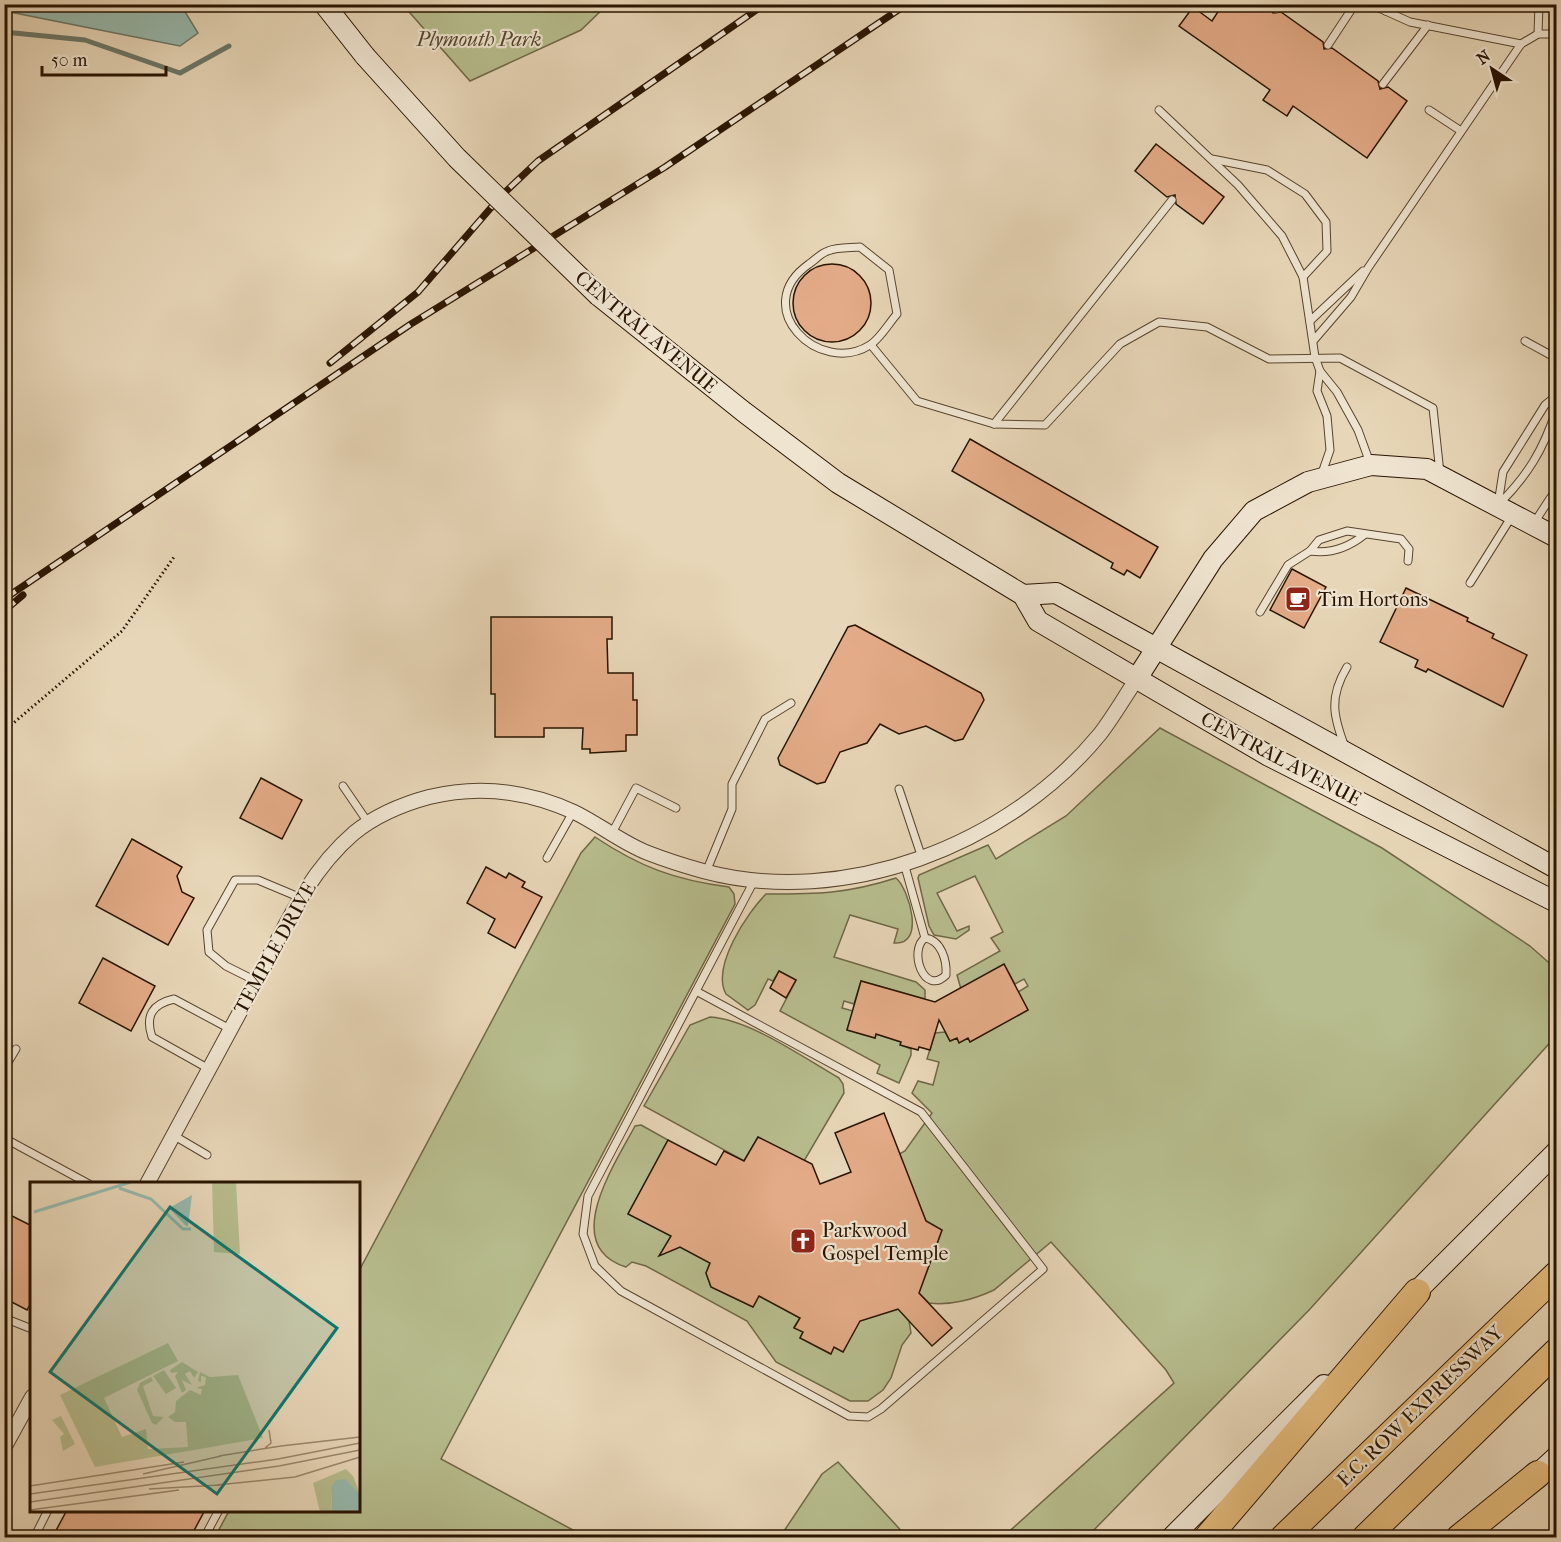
<svg xmlns="http://www.w3.org/2000/svg" width="1561" height="1542" font-family="'IM FELL French Canon',serif">
<style>
.green{fill:#b7bd8e;stroke:#706847;stroke-width:1.5}
.water{fill:#97b9ad;stroke:#6b7768;stroke-width:1.5}
.lines{fill:none;stroke-linecap:round;stroke-linejoin:round}
.stream{stroke:#6b7768;stroke-width:5}
.building{fill:#e3ab87;stroke:#291400;stroke-width:1.5}
.lane-casing{stroke:#58442e;stroke-width:9}
.street-casing{stroke:#58442e;stroke-width:16}
.secondary-casing{stroke:#291400;stroke-width:22}
.highway-casing{stroke:#291400;stroke-width:28}
.path{stroke:#291400;stroke-width:3;stroke-dasharray:1.5 3;stroke-linecap:butt}
.lane{stroke:#efe4d0;stroke-width:7}
.street{stroke:#efe4d0;stroke-width:14}
.secondary{stroke:#efe4d0;stroke-width:20}
.highway{stroke:#e4bb7c;stroke-width:26}
.rail-casing{stroke:#291400;stroke-width:7}
.rail{stroke:#efe4d0;stroke-width:4.5;stroke-dasharray:14;stroke-linecap:butt}
.secondary-bridge-casing{stroke:#291400;stroke-width:22;stroke-linecap:butt}
.secondary-bridge{stroke:#efe4d0;stroke-width:20}
.labels{text-anchor:middle;dominant-baseline:central;stroke-width:4.5;stroke-linejoin:round;paint-order:stroke}
.park-label{font-size:20px;font-style:italic;fill:#54472b;stroke:#efe4d0}
.street-label{font-size:20px;fill:#291400;stroke:#efe4d0}
.poi-label{font-size:20px;fill:#291400;stroke:#efe4d0;text-anchor:start}
.inset-river{fill:none;stroke:#97b9ad;stroke-width:3}
.inset-road{fill:none;stroke:#9b886e;stroke-width:1.5}
.view{fill:#0f766e;fill-opacity:0.15;stroke:#0f766e;stroke-width:3}
.inset-edge{fill:none;stroke:#291400;stroke-width:3}
</style>
<rect width="100%" height="100%" fill="#e7d6b7"/>
<filter id="stains"><feTurbulence type="fractalNoise" baseFrequency=".00333" numOctaves="4"/><feColorMatrix values="0 0 0 0 .2 0 0 0 0 .09 0 0 0 0 .02 0 0 0 .5 -.17"/></filter>
<radialGradient id="worn" r=".72"><stop offset=".6" stop-color="#630" stop-opacity="0"/><stop offset="1" stop-color="#630" stop-opacity=".3"/></radialGradient>
<g class="green">
<path d="M403,5h204l-26,25 -111,51z"/>
<path d="M1160,728l222,120 148,98 26,23v67l-246,273 -223,228h-84l171,-154 -8,-13 -115,-128 -57,48c-19,9 -44,16 -65,13l-10,-10 23,-63 -16,-9 -27,-67 6,-3 27,-38 -20,-20 6,-12 15,4 6,-23 -12,-3 8,-26 10,-1 5,9 7,-3 2,4 9,-4 2,4 58,-32 -10,-18 10,-6 -4,-7 -9,5 -11,-20 -43,25 -4,-14 43,-24 -9,-13 12,-6 -28,-56 -38,17 20,38 12,-5v4l-13,9 -22,-4 -5,-9 -11,-48 1,-3 69,-30 8,14 70,-43z"/>
<path d="M595,837c45,30 80,43 134,50l5,7 1,10 -294,555 145,78h-371l14,-26 129,-1 1,-239 222,-418z"/>
<path d="M896,878c13,11 30,68 -2,65l4,-14 -48,-14 -16,42 82,25 9,8v9l-64,-18 -7,23 -10,-3 -2,7 11,3 -6,19 28,8 1,-4 25,8v3l10,4v6l-12,28 -22,-10 3,-8 -100,-54 16,-31 -17,-9 -6,10 -5,-2 -13,26 -7,5 -22,-16c-15,-27 21,-81 40,-100 52,0 80,0 130,-16z"/>
<path d="M710,1017c39,2 94,41 129,61l4,6 1,9 -40,68 -46,-24 -14,24 -100,-55 46,-81z"/>
<path d="M641,1125l27,15 -40,74 43,22 -1,15 10,-4 30,16 -4,10 5,14 42,20 6,-11 41,22 -6,9 9,5 -3,6 30,16 4,-7 9,5 12,-23 -2,-6 46,-14 10,12 2,12 -9,12 -11,33 -8,12 -15,11h-18l-74,-39 -29,-41 -101,-55 -14,-4 -6,5c-67,-21 -11,-103 9,-141z"/>
<path d="M838,1462l69,75h-127l42,-63z"/>
</g>
<path class="water" d="M4,5h177l17,28 -18,13 -175,-35z"/>
<g class="lines">
<path class="stream" d="M4,32l81,8 95,33 49,-27"/>
</g>
<g class="building">
<path d="M1223,4h47l3,9 8,-1 42,30 1,7 8,-1 46,33 2,8 8,-2 19,14 -40,57 -74,-52 -6,10 -24,-16 7,-10 -91,-64 14,-19 19,14z"/>
<path d="M1156,144l68,53 -21,27 -27,-20 -1,-9 -8,2 -32,-26z"/>
<circle cx="832" cy="303" r="39"/>
<path d="M970,439l188,108 -18,31 -13,-8 -3,5 -13,-7 2,-5 -161,-92z"/>
<path d="M1292,569l34,18 -22,41 -34,-18z"/>
<path d="M1406,588l62,30 -1,3 27,13 -2,4 35,17 -24,52 -75,-38 -2,3 -11,-5 3,-7 -38,-18z"/>
<path d="M491,617h121v22h-5l1,34h25v27h4v35h-11v16l-36,2v-4h-8l1,-21h-39v9h-49v-43h-4z"/>
<path d="M855,625l126,68 3,7 -21,39 -8,2 -29,-15 -27,8 -19,-10 -13,19 -27,9 -15,30 -8,2 -37,-19 -2,-7 70,-131z"/>
<path d="M261,778l41,22 -20,39 -42,-21z"/>
<path d="M132,839l50,28 -5,9 5,16 12,6 -26,47 -72,-39z"/>
<path d="M486,867l20,11 3,-5 7,4 9,5 -3,5 20,10 -27,51 -27,-15 7,-14 -28,-16z"/>
<path d="M103,958l52,28 -24,45 -52,-28z"/>
<path d="M1004,964l24,46 -58,32 -2,-4 -9,5 -2,-5 -7,3 -11,-21 -9,30 -11,-3 -1,3 -18,-5 1,-3 -25,-8 -1,4 -28,-8 14,-49 74,21z"/>
<path d="M779,971l17,9 -10,18 -16,-10z"/>
<path d="M884,1113l42,108 16,9 -23,63 33,35 -20,18 -34,-37 -38,12 -17,31 -9,-5 -3,7 -31,-16 3,-6 -9,-4 6,-10 -41,-22 -6,11 -42,-20 -5,-14 4,-10 -30,-16 -21,9 12,-20 -43,-22 40,-74 48,25 8,-14 20,10 14,-24 54,27 8,20 31,-12 -16,-39z"/>
<path d="M4,1212l28,14v75l-5,9 -23,-12z"/>
<path d="M67,1510h138l-15,28h-138z"/>
</g>
<g class="lines">
<g class="lane-casing">
<g id="lane">
<path d="M1370,4l40,18 111,22"/>
<path d="M1276,9l3,-5"/>
<path d="M1386,11l11,-7"/>
<path d="M1538,34l1,-30"/>
<path d="M1328,45l27,-41"/>
<path d="M1383,84l45,-59"/>
<path d="M1159,110l79,75 44,51 21,41 12,80 5,14 17,21 21,38 12,33"/>
<path d="M1429,110l32,21"/>
<path d="M1212,159l55,11 38,24 21,28 1,29 -24,26"/>
<path d="M860,247l29,23 8,44c-8,9 -17,25 -27,31 -51,32 -122,-38 -61,-81 6,-4 12,-11 19,-13 9,-4 22,-3 32,-4z"/>
<path d="M1310,321l53,-50"/>
<path d="M1314,340l37,-43 17,-29 153,-224 17,-10h18"/>
<path d="M1525,341l31,17"/>
<path d="M871,345l46,56 77,23 51,1 75,-81 39,-22 48,5 62,32 71,-1 93,50 7,65"/>
<path d="M1320,371l-3,20 10,25 3,34 -9,26"/>
<path d="M994,424l178,-224"/>
<path d="M1498,504l5,-32 42,-67 11,-9"/>
<path d="M1499,504c29,-29 44,-54 57,-93"/>
<path d="M1534,523l17,-26 5,3"/>
<path d="M1310,551c20,3 39,-4 54,-16"/>
<path d="M1470,583l42,-67"/>
<path d="M1260,612l28,-47 22,-14 9,-11 28,-9 54,8 8,10 -1,12"/>
<path d="M1345,747c-12,-31 -16,-50 2,-80"/>
<path d="M343,786l26,38"/>
<path d="M899,789l23,69"/>
<path d="M612,833l24,-45 40,20"/>
<path d="M547,858l26,-46"/>
<path d="M904,863l21,75c16,2 22,22 21,37 -22,22 -38,-25 -21,-37"/>
<path d="M706,872l26,-63v-25l33,-65 26,-16"/>
<path d="M256,981l-30,-15 -17,-14 -2,-22 28,-50h23l43,18"/>
<path d="M696,991l225,121 122,157 -162,140 -13,8 -19,-1 -228,-125 -26,-25 -12,-32 5,-38 167,-317"/>
<path d="M4,1069l12,-20"/>
<path d="M209,1069l-57,-32c-7,-21 0,-33 22,-38l56,30"/>
<path d="M173,1135l34,20"/>
<path d="M4,1138l85,46"/>
<path d="M4,1318l28,11"/>
<path d="M34,1538l14,-28"/>
<path d="M204,1538l15,-28"/>
</g>
</g>
<g class="street-casing">
<g id="street">
<path d="M147,1184c36,-67 72,-134 108,-200 28,-53 52,-111 99,-151 21,-17 49,-29 75,-36 49,-12 99,-6 145,15 25,12 48,31 74,41 18,7 37,13 55,18 141,38 306,-26 397,-137 13,-17 24,-36 36,-54"/>
<path d="M4,1448l28,-51"/>
</g>
</g>
<g class="secondary-casing">
<g id="secondary">
<path d="M324,4l41,52"/>
<path d="M599,296l145,116 94,71 185,112 15,26 231,135 287,146"/>
<path d="M1023,595l33,-2 500,275"/>
<path d="M1136,680l77,-121 41,-48 54,-29 63,-17 56,4 129,68"/>
<path d="M1408,1300l148,-148"/>
<path d="M1529,1482l27,-25"/>
<path d="M1171,1538l153,-153"/>
</g>
</g>
<g class="highway-casing">
<g id="highway">
<path d="M1207,1538l210,-246"/>
<path d="M1283,1538l273,-263"/>
<path d="M1365,1538l191,-186"/>
<path d="M1459,1538l79,-64"/>
</g>
</g>
<path class="path" d="M4,731l118,-100 52,-74"/>
<use href="#lane" class="lane"/>
<use href="#street" class="street"/>
<use href="#secondary" class="secondary"/>
<use href="#highway" class="highway"/>
<g class="rail-casing">
<g id="rail">
<path d="M330,363l88,-71 84,-97 36,-34 227,-157"/>
<path d="M4,599l407,-275 254,-157 242,-163"/>
<path d="M4,611l19,-16"/>
</g>
</g>
<use href="#rail" class="rail"/>
<g class="secondary-bridge-casing">
<path id="secondary-bridge" d="M365,56l92,102 142,138"/>
</g>
<use href="#secondary-bridge" class="secondary-bridge"/>
</g>
<defs>
<g id="cafe-square" transform="scale(1.35)"><rect x="-9" y="-9" width="18" height="18" rx="4" fill="#8f2418" stroke="#efe4d0"/><path d="M-5.5-4.5H6V0H3Q3 3.5 0 3.5H-2.5Q-5.5 3.5-5.5 0ZM3-3.2v2h1.7v-2ZM-6 4.5H4V6H-6Z" fill="#fff"/></g>
<g id="church-square" transform="scale(1.35)"><rect x="-9" y="-9" width="18" height="18" rx="4" fill="#8f2418" stroke="#efe4d0"/><path d="M-1.2-6h2.4v3.5h3.3v2.4h-3.3V6h-2.4V-.1h-3.3v-2.4h3.3Z" fill="#fff"/></g>
</defs>
<g fill-rule="evenodd">
<use href="#cafe-square" x="1298" y="599"/>
<use href="#church-square" x="803" y="1241"/>
</g>
<g class="labels">
<g class="park-label">
<text x="479" y="39">Plymouth Park</text>
</g>
<g class="street-label">
<text transform="translate(646 332) rotate(40)">CENTRAL AVENUE</text>
<text transform="translate(1281 759) rotate(28)">CENTRAL AVENUE</text>
<text transform="translate(275 948) rotate(-61)">TEMPLE DRIVE</text>
<text transform="translate(1420 1406) rotate(-44)">E.C. ROW EXPRESSWAY</text>
</g>
<g class="poi-label">
<text x="1318" y="599">Tim Hortons</text>
<text x="822" y="1230">Parkwood<tspan x="822" dy="23">Gospel Temple</tspan></text>
</g>
</g>
<g transform="translate(30 1182)">
<rect width="330" height="330" fill="#e7d6b7"/>
<path d="M182,0h24l4,72 -26,-2zM138,161l10,18 -74,37 18,39 24,-8 2,20 40,-2 -2,-25h-11l-7,-5 7,-5 1,-11 14,-11 11,5 1,-6 -6,-1 9,-3 1,-8 -5,-1v6l-3,-1 2,-9 10,5 28,-2 25,63 -168,29 -35,-72zM152,180l16,10 -4,6 -4,-7 -5,3 7,11 -10,-5 4,10 -4,3 -7,-17 3,-4 -7,1 -1,-3zM134,188l12,18 -10,6 -13,-18zM121,195l2,4 -10,5 10,30 11,1 -8,8 -4,-2 -15,-33 3,-7zM31,234l14,28 -12,7 -3,-14 4,-3 -12,-14zM316,287l7,7 7,18 -14,-15 -15,12 1,21h-12l-7,-29z" fill="#b7bd8e"/>
<path d="M162,13l-4,31h-2l-17,-18zM316,297l14,15v18h-28l-1,-25 5,-7z" fill="#97b9ad"/>
<path class="inset-river" d="M89,6l32,11 32,30h8M4,30l97,-30"/>
<path class="inset-road" d="M251,264l79,-9M235,266l6,-5 -2,-13M189,274l62,-10M113,292l78,-18M265,295l65,-20M187,303l78,-8M0,304l154,-24M119,307l71,-4M0,312l248,-35 82,-16M0,320l249,-36 81,-16M0,328l149,-20"/>
<path class="view" d="M140,25l167,121 -120,166 -167,-122z"/>
<rect width="330" height="330" class="inset-edge"/>
</g>
<rect width="1561" height="1542" fill="none" stroke="#e7d6b7" stroke-width="24"/>
<rect x="6" y="6" width="1549" height="1530" fill="none" stroke="#291400" stroke-width="3"/>
<rect x="12" y="12" width="1537" height="1518" fill="none" stroke="#291400" stroke-width="1.5"/>
<g transform="translate(1492 69) rotate(324)" stroke="#efe4d0" stroke-width="4.5" paint-order="stroke">
<path d="M0-4.5L10 22L0 15L-10 22Z" fill="#291400"/>
<text y="-9" font-size="16" font-weight="bold" text-anchor="middle" fill="#291400">N</text>
</g>
<path d="M42 66v9h124v-9" fill="none" stroke="#291400" stroke-width="3"/>
<text x="51" y="66" font-size="18" fill="#291400" stroke="#efe4d0" stroke-width="4.5" paint-order="stroke">50 m</text>
<rect width="100%" height="100%" filter="url(#stains)"/>
<rect width="100%" height="100%" fill="url(#worn)"/>
</svg>
